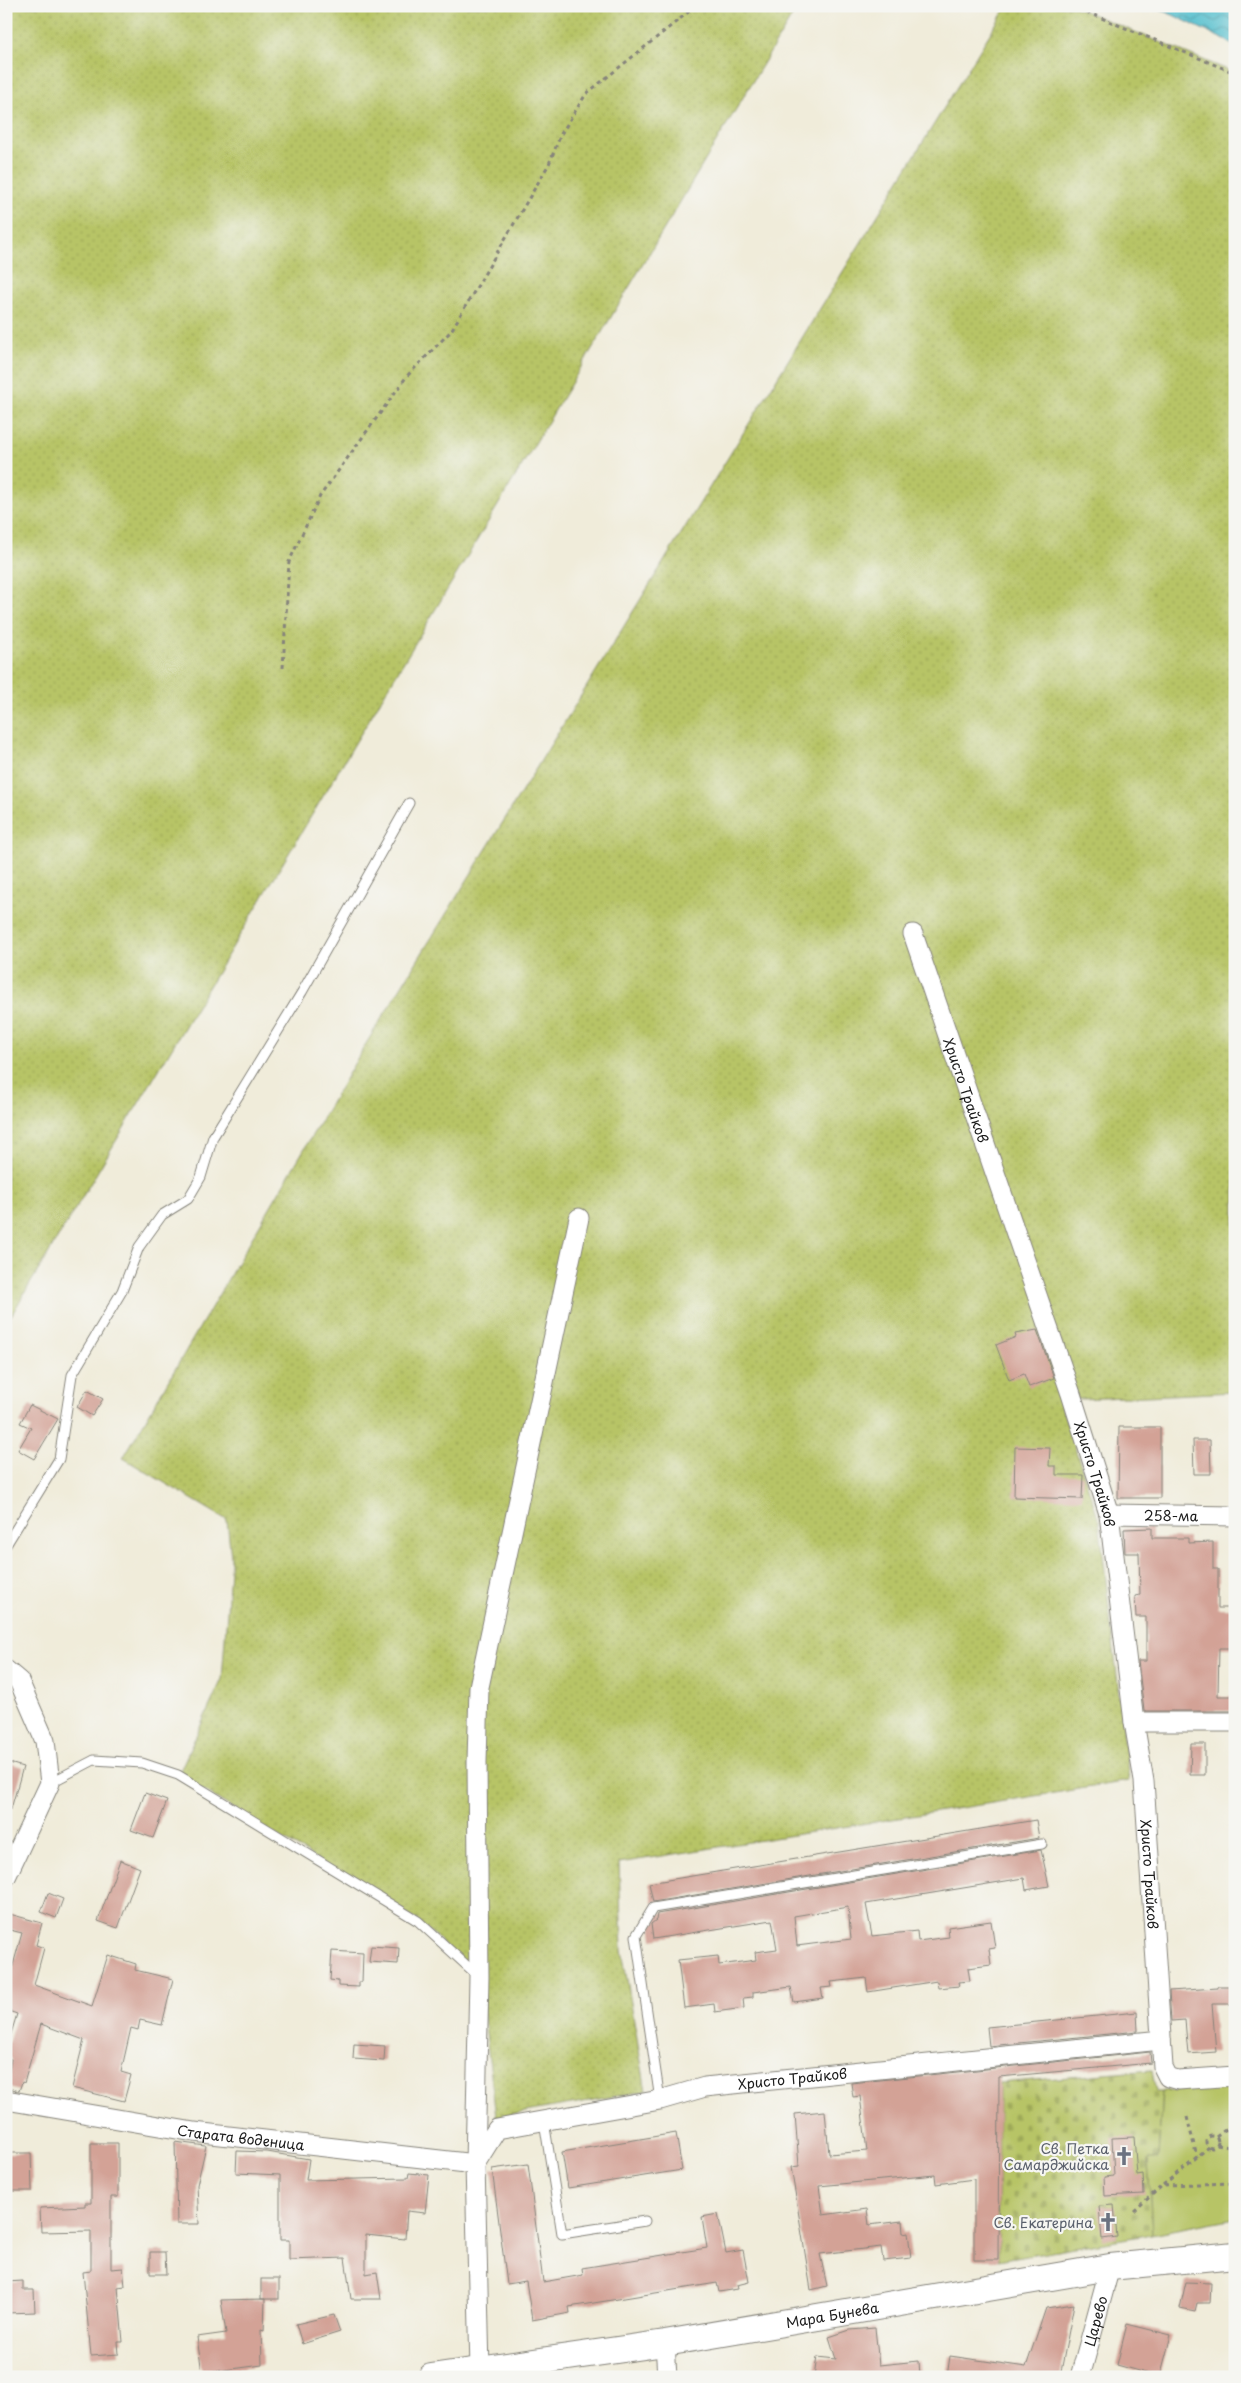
<svg xmlns="http://www.w3.org/2000/svg" width="1241" height="2383" font-family="'Playpen Sans',sans-serif">
<style>
.grass{fill:url(#grass-dots);stroke:#6a7041}
.cemetery{fill:url(#cemetery-stones);stroke:#6a7041}
.green{fill:#b7c466;stroke:#6a7041}
.water{fill:url(#water-waves);stroke:#386e75}
.building{fill:#d3a296;fill-rule:evenodd}
.lines{fill:none;stroke-linecap:round;stroke-linejoin:round}
.lane-casing{stroke:#86847b;stroke-width:11}
.street-casing{stroke:#86847b;stroke-width:21}
.secondary-casing{stroke:#86847b;stroke-width:28}
.path{stroke:#86847b;stroke-width:3;stroke-dasharray:4 4;stroke-linecap:butt}
.lane{stroke:#fff;stroke-width:9}
.street{stroke:#fff;stroke-width:19}
.secondary{stroke:#fff;stroke-width:26}
.labels{text-anchor:middle;dominant-baseline:central;stroke-width:4.5;stroke-linejoin:round;paint-order:stroke}
.street-label{font-size:14px;fill:#1c1c1c;stroke:#f6f6f2}
.worship-label{font-size:14px;fill:#5b616d;stroke:#f6f6f2;text-anchor:end}
</style>
<defs>
<pattern id="grass-dots" width="8" height="8" patternUnits="userSpaceOnUse" patternTransform="scale(1.25)"><rect width="8" height="8" fill="#b7c466"/><path d="M2 2h.1M6 6h.1" fill="none" stroke="#9da858" stroke-width="1.8" stroke-linecap="round"/></pattern>
<pattern id="cemetery-stones" width="16" height="16" patternUnits="userSpaceOnUse" patternTransform="scale(1.25)"><rect width="16" height="16" fill="#b7c466"/><path d="M2 7V4a2 2 0 0 1 4 0v3zM10 15v-3a2 2 0 0 1 4 0v3z" fill="#9da858"/></pattern>
<pattern id="water-waves" width="16" height="10" patternUnits="userSpaceOnUse" patternTransform="scale(1.25)"><rect width="16" height="10" fill="#54bfce"/><path d="M0 5q4-4 8 0t8 0" fill="none" stroke="#459aa6"/></pattern>
</defs>
<rect width="100%" height="100%" fill="#f6f6f2"/>
<filter id="ink" filterUnits="userSpaceOnUse"><feTurbulence type="fractalNoise" baseFrequency=".02" numOctaves="2"/><feDisplacementMap in="SourceGraphic" scale="10" xChannelSelector="R" yChannelSelector="G"/><feConvolveMatrix kernelMatrix="1 2 1 2 8 2 1 2 1" color-interpolation-filters="sRGB"/></filter>
<filter id="wash" filterUnits="userSpaceOnUse"><feTurbulence type="fractalNoise" baseFrequency=".0096" numOctaves="4" result="noise"/><feDisplacementMap in="SourceGraphic" scale="20" xChannelSelector="R" yChannelSelector="G"/><feGaussianBlur stdDeviation="1.12" result="paint"/><feColorMatrix in="noise" values="0 0 0 0 0 0 0 0 0 0 0 0 0 0 0 0 0 1.4 0 .05"/><feComposite in="paint" operator="in"/></filter>
<g filter="url(#wash)">
<rect width="100%" height="100%" fill="#f0ecda"/>
<g class="grass">
<path d="M6,6h792l-792,1318z"/>
<path d="M1007,6h65l163,67v1319l-176,8 40,120 30,261 -510,82 3,87 24,141 -150,26 -17,-141 -61,-55 -240,-146 44,-96 9,-122 -4,-37 -104,-62 241,-411z"/>
</g>
<path class="cemetery" d="M1152,2070l4,21h6l-4,68 -10,1 4,74 -154,26 1,-177z"/>
<path class="green" d="M1235,2085v133l-83,16 -4,-75h10l4,-68z"/>
<path class="water" d="M1150,6l85,1v38l-62,-30z"/>
<g id="blocks">
<g class="building">
<path d="M1037,1330l17,48 -25,9 -5,-13 -15,6 -13,-35 20,-8 -1,-3z"/>
<path d="M87,1390l16,9 -11,17 -15,-9z"/>
<path d="M30,1405l28,14 -24,40 -16,-9 13,-22 -11,-5z"/>
<path d="M1119,1427h41v71h-42z"/>
<path d="M1193,1440h17l1,34h-17z"/>
<path d="M1015,1447l35,1 -1,18h7v9h27l-1,24 -68,-2z"/>
<path d="M1152,1528v10h36v5l25,-1v27h5v39h17v40h-16l-1,48h17v15h-91l-6,-50h8v-44h-10l-1,-21 5,-1 -1,-42h-14l-1,-24z"/>
<path d="M1191,1744h14v31h-15z"/>
<path d="M6,1762l17,5 -12,42h-5z"/>
<path d="M145,1793l22,8 -14,37 -22,-8z"/>
<path d="M1036,1820l3,18 -386,64 -4,-19z"/>
<path d="M1041,1850l8,36 -23,4 -2,-12 -158,26 6,32 45,-5 1,10 31,-4 -1,-10 43,-6 4,27 -6,1 2,16 -23,3 2,13 -12,1 1,4 -21,2 -1,-7 -69,11 -2,-14 -35,4 1,5 -11,1 2,10 -29,4 -3,-15 -38,5v5l-10,1 1,10 -29,4 -1,-8 -30,4 -6,-48 40,-4 1,9 37,-5 -1,-8 22,-3 -5,-29 -119,19 -2,-15 5,-4 1,-6zM848,1907l3,32 -54,7 -3,-30z"/>
<path d="M120,1860l20,8 -22,60 -20,-7z"/>
<path d="M48,1893l15,6 -7,19 -15,-6z"/>
<path d="M6,1913l36,10 -6,22 8,3 -10,37 58,21 16,-51 28,9 -1,6 38,9 -11,46 -22,-5 -2,10 -7,-2 -10,44 10,3 -7,26 -52,-13 12,-48 -43,-16 -17,59 -2,-1 -3,9 -13,-4 5,-28 -5,-1v-8l11,-36 -11,-4v-36l4,2 12,-43 -16,-4z"/>
<path d="M371,1946l28,2 -1,16 -29,-2z"/>
<path d="M332,1951l31,2 -1,29h-3v5l-21,-1v-5l-8,-1z"/>
<path d="M1217,1986h18v18h-23l4,48 -28,2 -3,-34 -14,1 -2,-30 48,-3z"/>
<path d="M1137,2012l1,19 -149,15 -2,-19z"/>
<path d="M354,2044l31,2 -1,15 -31,-2z"/>
<path d="M1150,2052l1,11 -152,14 -1,183h-24v-81l-38,5 -1,-9 -116,11 4,29 44,-6 2,16 33,-4 1,12 5,-1 3,26 -28,3 -2,-14 -61,7 7,32 -16,4 -20,-123 8,-1 -4,-52 30,-3 4,43 38,-3 -7,-55 -7,1 -2,-14z"/>
<path d="M676,2133l6,37 -114,18 -6,-36z"/>
<path d="M1134,2137l3,38 6,-1 1,20 -39,2 -1,-19 10,-1 -2,-38z"/>
<path d="M175,2142l31,4 -9,39 2,39h-22z"/>
<path d="M91,2143h27v54h-7v72l12,-1 2,18 -7,1 5,55h-5l1,12 -28,2 -8,-84 8,-1v-40l-50,1 -1,-24 45,-2v-3h6z"/>
<path d="M237,2151l30,1 42,7 -3,21 102,-2 1,-5 20,2 -4,38 -18,-2 -2,28 -39,-4v39l11,-2 4,27h-30l-6,-41 -56,2v-20h-9v-65l-44,-2z"/>
<path d="M6,2153h25l1,38h-26z"/>
<path d="M528,2164l15,118 40,-7 -1,-7 125,-20 -5,-31 16,-3 8,39 17,-3 6,32 -12,3 1,4 -19,3 -2,-9 -148,24 1,6 -38,7 -6,-39 -19,3 -15,-115z"/>
<path d="M1114,2205l3,32 -15,2 -3,-33z"/>
<path d="M150,2252h15l1,22h-16z"/>
<rect x="261" y="2279" width="18" height="20"/>
<path d="M23,2281v9h11l1,22 -29,1v-31z"/>
<path d="M1186,2282l25,1 -1,20h-13l-2,8 -15,-3z"/>
<path d="M265,2299l-1,32 -3,-1 1,35 -60,8 -5,-36 29,-4 -5,-33z"/>
<path d="M1074,2304l-14,73h-113l3,-21 76,11 20,-59z"/>
<path d="M334,2315l6,17 -38,12 -6,-20z"/>
<path d="M1127,2324l44,11 -11,42 -43,-12z"/>
<path d="M875,2328l4,37 40,-4 1,16h-106l3,-20 19,2 -7,-22 21,-7z"/>
</g>
</g>
</g>
<g filter="url(#ink)">
<use href="#blocks" fill-opacity="0" stroke="#86847b" stroke-width="1"/>
<g class="lines">
<g class="lane-casing">
<g id="lane">
<path d="M6,1545l53,-86 13,-84 50,-84 17,-44 23,-32 26,-16 13,-22 12,-40 89,-145 107,-189"/>
<path d="M50,1783l44,-23 48,3 36,12 240,146 59,54"/>
<path d="M660,2100l-24,-164 17,-28 389,-64"/>
<path d="M544,2121l18,113 83,-13"/>
</g>
</g>
<g class="street-casing">
<g id="street">
<path id="s1" d="M913,934l158,460 38,120 25,208 10,59 19,286 5,10 10,3 57,-4"/>
<path id="s2" d="M1109,1514l126,2"/>
<path d="M6,1670l13,11 26,60 5,42 -44,94"/>
<path d="M1134,1722h101"/>
<path id="s3" d="M6,2100l188,32 281,32 22,-35 163,-29 45,-13 456,-47"/>
<path d="M665,2343l2,34"/>
<path d="M480,2370l-5,-206 4,-187 -2,-215 2,-75 100,-469"/>
<path id="s4" d="M1080,2377l30,-110"/>
</g>
</g>
<g class="secondary-casing">
<g id="secondary">
<path id="s5" d="M431,2377l234,-34 445,-76 125,-12"/>
</g>
</g>
<g class="path">
<path d="M1072,6l163,67"/>
<path d="M283,668l6,-106 31,-66 87,-120 44,-45 98,-167 12,-30 25,-40 110,-88"/>
<path d="M1187,2117l10,40"/>
<circle cx="1212" cy="2142" r="6"/>
<path d="M1216,2137l19,-15"/>
<path d="M1217,2145l18,3"/>
<path d="M1163,2185l46,-38"/>
<path d="M1134,2211l29,-26 72,-2"/>
</g>
<use href="#lane" class="lane"/>
<use href="#street" class="street"/>
<use href="#secondary" class="secondary"/>
</g>
</g>
<defs>
<g id="church-bare" transform="scale(1.5)"><path d="M-1.2-6h2.4v3.5h3.3v2.4h-3.3V6h-2.4V-.1h-3.3v-2.4h3.3Z" fill="#6b7280" stroke="#f6f6f2" stroke-width="2.5" paint-order="stroke"/></g>
</defs>
<g fill-rule="evenodd">
<use href="#church-bare" x="1124" y="2156"/>
<use href="#church-bare" x="1108" y="2222"/>
</g>
<g class="labels">
<g class="street-label">
<text stroke="none"><textPath href="#s1" startOffset="165">Христо Трайков</textPath></text>
<text stroke="none"><textPath href="#s1" startOffset="570">Христо Трайков</textPath></text>
<text stroke="none"><textPath href="#s2" startOffset="62">258-ма</textPath></text>
<text stroke="none"><textPath href="#s1" startOffset="975">Христо Трайков</textPath></text>
<text stroke="none"><textPath href="#s3" startOffset="815">Христо Трайков</textPath></text>
<text stroke="none"><textPath href="#s3" startOffset="238">Старата воденица</textPath></text>
<text stroke="none"><textPath href="#s5" startOffset="406">Мара Бунева</textPath></text>
<text stroke="none"><textPath href="#s4" startOffset="58">Царево</textPath></text>
</g>
<g class="worship-label">
<text x="1109" y="2148">Св. Петка<tspan x="1109" dy="16">Самарджийска</tspan></text>
<text x="1093" y="2222">Св. Екатерина</text>
</g>
</g>
<rect width="1241" height="2383" fill="none" stroke="#f6f6f2" stroke-width="25"/>
</svg>
